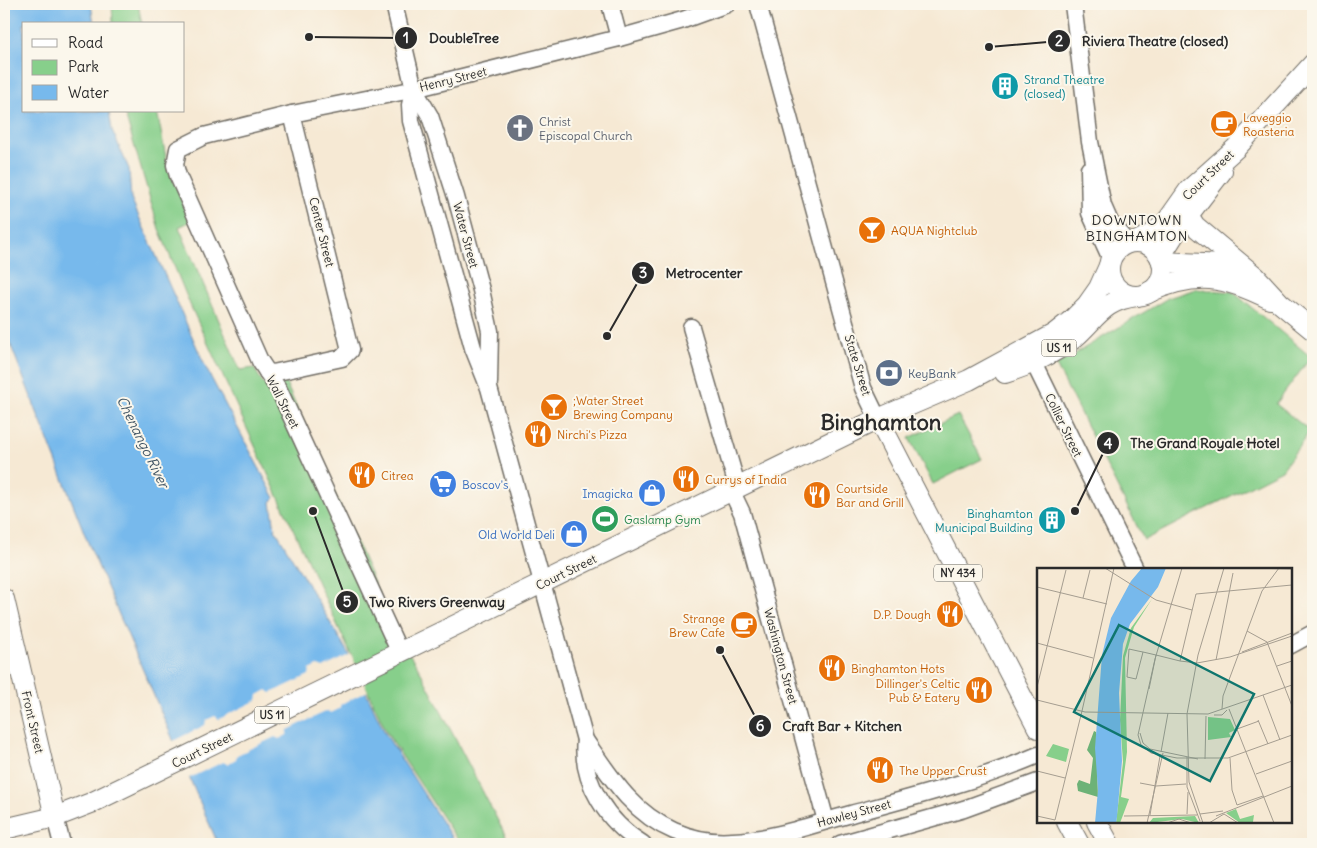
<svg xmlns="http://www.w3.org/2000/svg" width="1317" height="848" font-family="Delius,sans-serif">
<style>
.green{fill:#87cf8b;stroke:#597d5b}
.water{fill:#77b9ec;stroke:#51728c}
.pier{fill:#f6e9d4}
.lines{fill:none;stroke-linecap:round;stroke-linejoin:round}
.minor-casing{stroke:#726e66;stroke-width:19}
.major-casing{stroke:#726e66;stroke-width:22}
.minor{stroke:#fff;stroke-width:16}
.major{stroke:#fff;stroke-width:20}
.labels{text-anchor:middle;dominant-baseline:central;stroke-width:4;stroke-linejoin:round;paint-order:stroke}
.shield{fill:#fbf7ec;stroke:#696865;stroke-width:1}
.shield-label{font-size:11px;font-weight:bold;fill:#2b2b2b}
.street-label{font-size:12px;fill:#2b2b2b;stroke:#fbf7ec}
.culture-label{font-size:12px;fill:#0d838f;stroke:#fbf7ec;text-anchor:start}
.food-label{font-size:12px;fill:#c56008;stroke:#fbf7ec;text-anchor:start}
.worship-label{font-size:12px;fill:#5b616d;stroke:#fbf7ec;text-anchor:start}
.service-label{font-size:12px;fill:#4e5e75;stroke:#fbf7ec;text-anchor:start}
.shop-label{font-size:12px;fill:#366cbe;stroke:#fbf7ec;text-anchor:end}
.leisure-label{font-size:12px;fill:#27864d;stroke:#fbf7ec;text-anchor:start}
.neighbourhood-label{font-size:14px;letter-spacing:1px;fill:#2b2b2b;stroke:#fbf7ec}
.water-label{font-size:14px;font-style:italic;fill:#425665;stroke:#fbf7ec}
.town-label{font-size:22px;font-weight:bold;fill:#2b2b2b;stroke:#fbf7ec}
.inset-road{fill:none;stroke:#a59d90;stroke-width:1}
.view{fill:#0f766e;fill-opacity:0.15;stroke:#0f766e;stroke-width:2.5}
.inset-edge{fill:none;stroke:#2b2b2b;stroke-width:2.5}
.leader{fill:none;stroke:#2b2b2b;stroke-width:2}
.callout-dot{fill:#2b2b2b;stroke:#fbf7ec;stroke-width:2}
.mark-label{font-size:15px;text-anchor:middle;font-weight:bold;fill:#fff}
.callout-label{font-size:14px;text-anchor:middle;font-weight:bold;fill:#2b2b2b;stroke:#fbf7ec;stroke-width:4;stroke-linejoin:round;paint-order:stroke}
</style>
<rect width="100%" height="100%" fill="#fbf7ec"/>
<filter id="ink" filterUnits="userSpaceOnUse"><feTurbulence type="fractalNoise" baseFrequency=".02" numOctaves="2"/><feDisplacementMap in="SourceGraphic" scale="10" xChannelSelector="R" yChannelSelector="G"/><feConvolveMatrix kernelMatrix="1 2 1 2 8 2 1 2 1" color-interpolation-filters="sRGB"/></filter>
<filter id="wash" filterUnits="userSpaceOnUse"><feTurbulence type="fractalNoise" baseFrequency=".0096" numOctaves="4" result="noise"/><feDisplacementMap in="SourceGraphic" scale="20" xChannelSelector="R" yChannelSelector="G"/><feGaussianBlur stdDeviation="1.12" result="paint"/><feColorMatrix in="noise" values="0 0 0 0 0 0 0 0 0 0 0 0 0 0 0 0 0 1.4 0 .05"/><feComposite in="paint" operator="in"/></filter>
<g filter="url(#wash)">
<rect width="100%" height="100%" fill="#f6e9d4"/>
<g class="green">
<path d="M112,4h26l4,20h-29z"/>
<path d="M124,111h33l11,57 23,53 -12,6 61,143 14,-2 10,17 21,-4 112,254 21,32 92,177h-50l-72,-109 -197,-428 -32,-78z"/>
<path d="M1196,289l37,3 78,65 -35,47 34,27 -28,39 -138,70 -88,-175 112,-67z"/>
<path d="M958,415l24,44 -49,25 -24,-46z"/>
</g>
<path class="water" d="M4,4h87l3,20h-70v87h85l3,19 17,39 2,30 76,171 68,128 -4,4 4,27 72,122 39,84 70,109h-238l-129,-299 -85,-217z"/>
<path class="pier" d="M351,654l17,37 -27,13 -2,5 -8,4 -4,-2 -39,19 -1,5 -8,4 -4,-2 -38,18 -1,4 -9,5 -4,-2 -36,17 -16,-37 34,-17 1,-5 9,-4 4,3 38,-19 1,-5 9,-5 4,3 38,-18 1,-5 8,-4 5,2z"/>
</g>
<g filter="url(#ink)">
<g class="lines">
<g class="minor-casing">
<g id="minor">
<path d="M394,4l20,85 -4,16 1,16 62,227 16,40 96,352c25,36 47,73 89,91 19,8 38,12 59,10 40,-2 79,-16 118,-27 63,-17 126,-33 187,-59"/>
<path d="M610,4l9,34"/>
<path d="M758,4l105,384 15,31"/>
<path d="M1073,4l17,138 13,64 7,16 19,21"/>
<path d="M414,89l16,27 26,81 25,93 9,41 -1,52"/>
<path d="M1089,169l1,44 21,46"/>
<path d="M691,327l47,162"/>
<path d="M1033,361l102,208"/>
<path d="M267,372l6,1 69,-15 8,-8 -58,-236"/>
<path d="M732,492l10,21 84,308"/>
<path d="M1291,645l22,-12"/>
<path d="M400,653l-121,-263 -19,-29 -82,-185 -3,-11 3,-16 26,-13 88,-22 114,-23 213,-53 64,-18 44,-16"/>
<path d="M585,740c-5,42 23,83 58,104"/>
<path d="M55,817l7,27"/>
<path d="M840,844l124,-35 74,-27"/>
</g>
</g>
<g class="major-casing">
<g id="major">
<path d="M1188,215l7,11 61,51 24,26 33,27"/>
<path d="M1136,242l16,-8 13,-10 24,-34 47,-42 77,-84"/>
<circle cx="1136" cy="269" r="27"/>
<path d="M1160,257l19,-30 43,-56"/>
<path d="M1162,262l61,3 23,6"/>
<path d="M1149,292c48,-21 75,-16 121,7"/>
<path d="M1005,373c23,-7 50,-20 69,-35 23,-20 29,-38 63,-42"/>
<path d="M878,419l160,309"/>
<path d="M4,599l51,218"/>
<path d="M1067,822l12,22"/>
<path d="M1097,822l12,22"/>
<path d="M4,829l51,-12 36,-14 787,-384 91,-39 85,-46 19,-15 14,-14 12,-17 10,-22"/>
</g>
</g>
<use href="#minor" class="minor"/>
<use href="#major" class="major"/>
</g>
</g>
<defs>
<g id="building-disc" transform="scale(1.4375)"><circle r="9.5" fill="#0f9aa8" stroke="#fbf7ec"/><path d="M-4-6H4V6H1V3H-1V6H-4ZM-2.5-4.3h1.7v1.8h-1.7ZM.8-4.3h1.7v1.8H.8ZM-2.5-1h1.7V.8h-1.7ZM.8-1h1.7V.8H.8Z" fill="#fff"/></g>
<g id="cafe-disc" transform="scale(1.4375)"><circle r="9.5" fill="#e8710a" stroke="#fbf7ec"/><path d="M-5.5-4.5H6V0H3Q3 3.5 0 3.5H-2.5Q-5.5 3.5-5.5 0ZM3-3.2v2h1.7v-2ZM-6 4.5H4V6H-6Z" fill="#fff"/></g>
<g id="church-disc" transform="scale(1.4375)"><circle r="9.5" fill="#6b7280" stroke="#fbf7ec"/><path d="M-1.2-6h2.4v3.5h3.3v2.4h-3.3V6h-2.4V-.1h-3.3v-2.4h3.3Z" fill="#fff"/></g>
<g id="bar-disc" transform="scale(1.4375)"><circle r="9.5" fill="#e8710a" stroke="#fbf7ec"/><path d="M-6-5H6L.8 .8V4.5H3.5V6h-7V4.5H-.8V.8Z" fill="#fff"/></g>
<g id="bank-disc" transform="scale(1.4375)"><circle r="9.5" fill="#5c6f8a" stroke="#fbf7ec"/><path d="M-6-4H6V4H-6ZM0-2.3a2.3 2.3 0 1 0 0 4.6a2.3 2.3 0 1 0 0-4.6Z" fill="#fff"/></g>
<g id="restaurant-disc" transform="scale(1.4375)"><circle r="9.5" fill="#e8710a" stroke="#fbf7ec"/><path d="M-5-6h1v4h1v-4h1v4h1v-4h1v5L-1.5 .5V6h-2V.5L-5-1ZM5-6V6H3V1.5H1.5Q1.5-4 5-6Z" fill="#fff"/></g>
<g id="supermarket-disc" transform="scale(1.4375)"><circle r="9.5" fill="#3f7fe0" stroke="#fbf7ec"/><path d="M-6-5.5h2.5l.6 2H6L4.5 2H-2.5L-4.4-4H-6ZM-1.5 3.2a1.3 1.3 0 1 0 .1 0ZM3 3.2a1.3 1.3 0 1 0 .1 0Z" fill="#fff"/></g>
<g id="shop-disc" transform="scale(1.4375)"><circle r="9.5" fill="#3f7fe0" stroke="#fbf7ec"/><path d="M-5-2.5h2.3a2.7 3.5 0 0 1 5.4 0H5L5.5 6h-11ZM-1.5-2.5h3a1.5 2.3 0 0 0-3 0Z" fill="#fff"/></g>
<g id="stadium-disc" transform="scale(1.4375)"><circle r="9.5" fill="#2e9e5b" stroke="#fbf7ec"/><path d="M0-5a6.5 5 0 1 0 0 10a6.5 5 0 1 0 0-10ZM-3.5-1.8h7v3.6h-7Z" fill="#fff"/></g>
</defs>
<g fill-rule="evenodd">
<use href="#building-disc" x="1005" y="86"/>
<use href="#cafe-disc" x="1224" y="124"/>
<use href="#church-disc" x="520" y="128"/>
<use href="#bar-disc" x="872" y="230"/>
<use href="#bank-disc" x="889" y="373"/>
<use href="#bar-disc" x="554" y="407"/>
<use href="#restaurant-disc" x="538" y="434"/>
<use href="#restaurant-disc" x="362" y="475"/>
<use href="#restaurant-disc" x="686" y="479"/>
<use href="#supermarket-disc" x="443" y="484"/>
<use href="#shop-disc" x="652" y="493"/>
<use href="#restaurant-disc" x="817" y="495"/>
<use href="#stadium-disc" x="605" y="519"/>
<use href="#building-disc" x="1052" y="520"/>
<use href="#shop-disc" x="574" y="534"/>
<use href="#restaurant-disc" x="950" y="614"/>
<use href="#cafe-disc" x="744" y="625"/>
<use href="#restaurant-disc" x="832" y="668"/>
<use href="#restaurant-disc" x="979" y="690"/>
<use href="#restaurant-disc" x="880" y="770"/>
</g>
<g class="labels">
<g class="shield">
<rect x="1041.5" y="339.5" width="35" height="17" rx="4"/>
<rect x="934" y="564.5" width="48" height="17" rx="4"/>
<rect x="254.5" y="706.5" width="35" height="17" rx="4"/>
</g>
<g class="shield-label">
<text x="1059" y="348">US 11</text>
<text x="958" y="573">NY 434</text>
<text x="272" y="715">US 11</text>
</g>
<g class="street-label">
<text transform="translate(453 79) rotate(-14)">Henry Street</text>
<text transform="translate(1208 175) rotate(-44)">Court Street</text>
<text transform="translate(322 232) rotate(76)">Center Street</text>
<text transform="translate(466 235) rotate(75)">Water Street</text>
<text transform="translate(858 365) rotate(73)">State Street</text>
<text transform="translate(283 402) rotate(63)">Wall Street</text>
<text transform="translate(1064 425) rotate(64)">Collier Street</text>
<text transform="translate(566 572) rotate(-26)">Court Street</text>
<text transform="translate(781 656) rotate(75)">Washington Street</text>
<text transform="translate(33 722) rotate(77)">Front Street</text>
<text transform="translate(202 750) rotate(-26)">Court Street</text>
<text transform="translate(854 813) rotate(-15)">Hawley Street</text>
</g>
<g class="culture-label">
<text x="1024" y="79">Strand Theatre<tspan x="1024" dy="14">(closed)</tspan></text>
<text x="1033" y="513" text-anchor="end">Binghamton<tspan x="1033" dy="14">Municipal Building</tspan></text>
</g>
<g class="food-label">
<text x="1243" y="117">Laveggio<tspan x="1243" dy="14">Roasteria</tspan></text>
<text x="891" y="230">AQUA Nightclub</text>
<text x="573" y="400">;Water Street<tspan x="573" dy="14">Brewing Company</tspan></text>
<text x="557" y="434">Nirchi's Pizza</text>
<text x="381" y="475">Citrea</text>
<text x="705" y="479">Currys of India</text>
<text x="836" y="488">Courtside<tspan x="836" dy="14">Bar and Grill</tspan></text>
<text x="931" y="614" text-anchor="end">D.P. Dough</text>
<text x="725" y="618" text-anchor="end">Strange<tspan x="725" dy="14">Brew Cafe</tspan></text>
<text x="851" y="668">Binghamton Hots</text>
<text x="960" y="683" text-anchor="end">Dillinger's Celtic<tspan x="960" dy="14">Pub &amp; Eatery</tspan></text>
<text x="899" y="770">The Upper Crust</text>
</g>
<g class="worship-label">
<text x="539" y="121">Christ<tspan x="539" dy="14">Episcopal Church</tspan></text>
</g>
<g class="service-label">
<text x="908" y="373">KeyBank</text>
</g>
<g class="shop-label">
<text x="462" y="484" text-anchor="start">Boscov's</text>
<text x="633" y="493">Imagicka</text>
<text x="555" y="534">Old World Deli</text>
</g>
<g class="leisure-label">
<text x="624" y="519">Gaslamp Gym</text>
</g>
<g class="neighbourhood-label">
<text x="1137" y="220">DOWNTOWN<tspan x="1137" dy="16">BINGHAMTON</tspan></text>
</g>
<g class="water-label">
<text transform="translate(143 442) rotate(64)">Chenango River</text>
</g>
<g class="town-label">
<text x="881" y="422">Binghamton</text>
</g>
</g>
<g transform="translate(1037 568)">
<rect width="255" height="255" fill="#f6e9d4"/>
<path d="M115,31l-18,28 -9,31 2,94 -6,45 8,2 -9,24h-4l7,-61 -3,-42 3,-64 8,-28zM171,149l22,2 5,11 -6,3 2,4 -23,3zM16,176l16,5 -3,13 -20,-6zM199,241l4,10 14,-4 -1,7 6,1h-19l-14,-10zM158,248l4,7 -17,-4 -33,4 4,-5z" fill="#87cf8b"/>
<path d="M57,163l2,1 2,65 -20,-6 -1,-7 2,-4 11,4 3,-26 -6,-8z" fill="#6db277"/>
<path d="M105,0h24l-8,19 -28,37 -7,20 -4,49 3,68 -5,56 -1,6h-21l3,-33 -3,-42 7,-93 9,-37 20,-37z" fill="#77b9ec"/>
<path class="inset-road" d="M68,0l51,32 36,10M145,0l-27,91 -17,76 3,10 10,8 26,5h51l64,-23M212,0l43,1M0,19l70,17M46,30l7,-28M210,63l20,11 25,64M0,75l56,15M106,84l-7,27 -9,-2 2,-28 9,2 5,1 13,3 24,6 17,2 33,-6 62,-21M205,84l50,-19M179,92l17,-87M143,93l16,-67 96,-9M240,98l15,-5M0,119l29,-117M112,121l7,-34M226,127l17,45M0,132l48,12 123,2 84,-29M185,141l1,-13 39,-105 17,-23M192,141l45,114M45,143l32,-143M150,146l11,-59 26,-87M150,146l2,68 14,41M177,147h8l5,-5M221,152l10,24M200,161l22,-8M103,165l3,10 7,6 48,10M124,184l7,-39M150,189v30l13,34M193,190l2,32 5,15M168,191l1,-43M0,203l28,7M219,206l36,-13M103,215l16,3 30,-2M200,237l26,-9M150,246l1,-22M163,246l23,-3M113,247l10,-59M0,248l18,4 27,-109M87,248l73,-1M179,248l76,-30M110,255l16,-70M130,255l12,-4 12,4M172,255l15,-9 14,9"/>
<path class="view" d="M82,57l135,69 -44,87 -136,-69z"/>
<rect width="255" height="255" class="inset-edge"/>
</g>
<path class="leader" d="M309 37L406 38M989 47L1059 41M607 336L643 273M1075 511L1108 443M313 511L347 602M720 650L760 726"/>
<g class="callout-dot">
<circle cx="309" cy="37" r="5"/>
<circle cx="989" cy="47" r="5"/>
<circle cx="607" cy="336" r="5"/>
<circle cx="1075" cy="511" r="5"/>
<circle cx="313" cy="511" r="5"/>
<circle cx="720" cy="650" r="5"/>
<circle cx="406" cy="38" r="12"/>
<circle cx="1059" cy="41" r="12"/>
<circle cx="643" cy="273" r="12"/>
<circle cx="1108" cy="443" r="12"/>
<circle cx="347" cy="602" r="12"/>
<circle cx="760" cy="726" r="12"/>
</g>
<g class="mark-label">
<text x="406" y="43">1</text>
<text x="1059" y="46">2</text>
<text x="643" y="278">3</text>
<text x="1108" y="449">4</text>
<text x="347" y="607">5</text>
<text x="760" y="731">6</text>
</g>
<g class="callout-label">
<text x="464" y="43">DoubleTree</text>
<text x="1155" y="46">Riviera Theatre (closed)</text>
<text x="704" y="278">Metrocenter</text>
<text x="1205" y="448">The Grand Royale Hotel</text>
<text x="437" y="607">Two Rivers Greenway</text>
<text x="842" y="731">Craft Bar + Kitchen</text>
</g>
<rect width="1317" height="848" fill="none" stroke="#fbf7ec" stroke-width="20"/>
<rect x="22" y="22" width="162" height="90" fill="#fbf7ec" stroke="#a8a59f"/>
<rect x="32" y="39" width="25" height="8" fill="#ffffff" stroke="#a8a59f"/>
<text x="68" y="48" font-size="15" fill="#2b2b2b">Road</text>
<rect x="32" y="60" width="25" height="15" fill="#87cf8b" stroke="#a8a59f"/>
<text x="68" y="72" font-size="15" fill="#2b2b2b">Park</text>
<rect x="32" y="85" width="25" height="15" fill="#77b9ec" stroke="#a8a59f"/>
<text x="68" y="98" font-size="15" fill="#2b2b2b">Water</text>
</svg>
